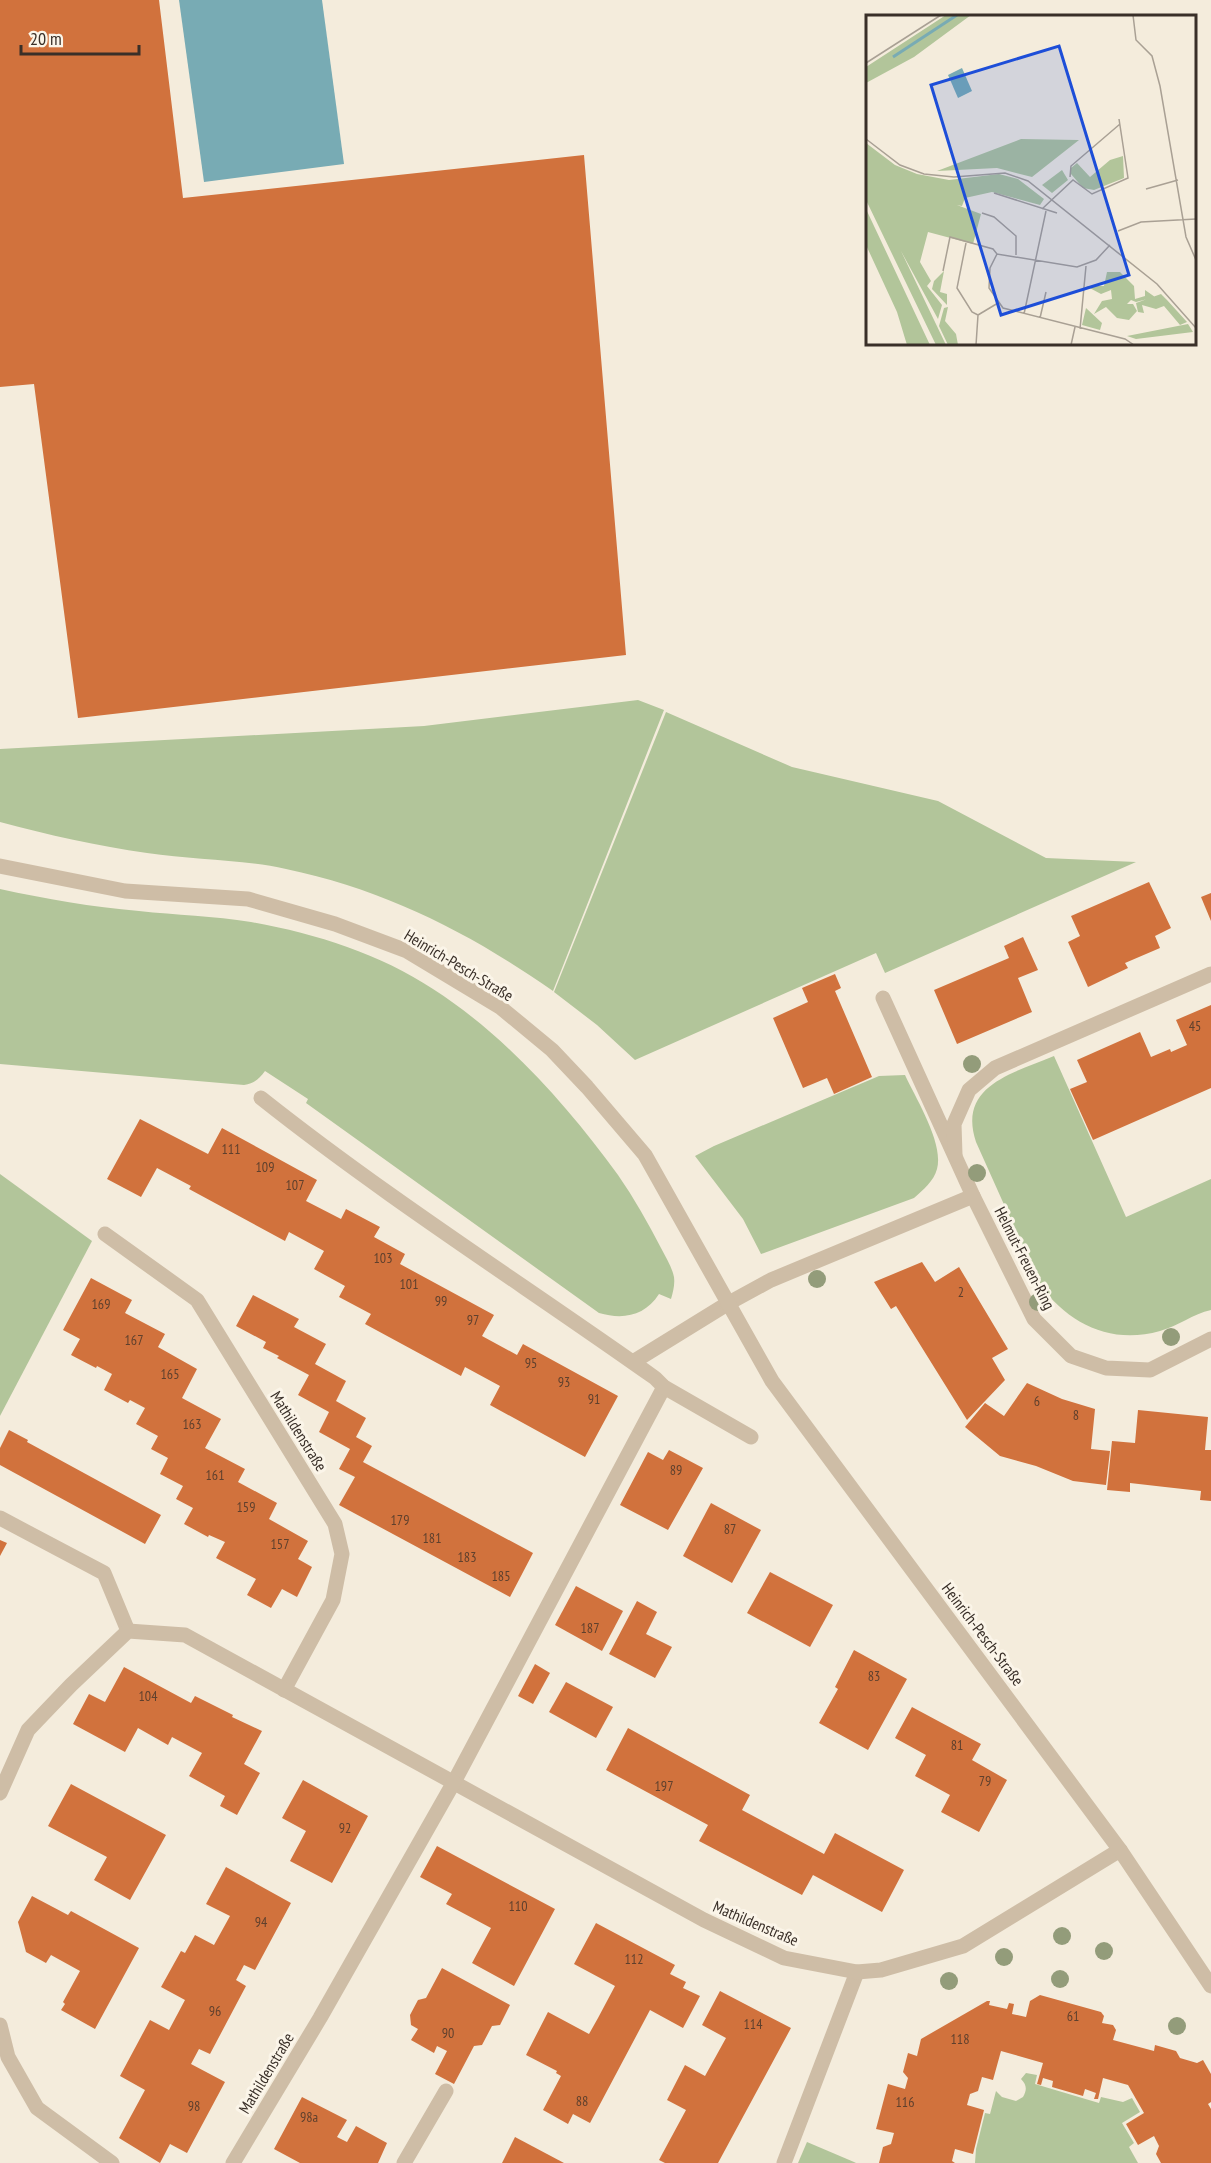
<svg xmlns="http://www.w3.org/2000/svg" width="1211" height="2163" font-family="'PT Sans Narrow',sans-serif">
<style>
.green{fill:#b2c59a}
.water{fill:#78abb4}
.building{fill:#d1723d}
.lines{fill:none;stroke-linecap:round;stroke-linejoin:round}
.service{stroke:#cebda6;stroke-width:15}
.minor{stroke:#cebda6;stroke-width:15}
.tertiary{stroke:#cebda6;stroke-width:15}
.tree{fill:#939c7a}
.labels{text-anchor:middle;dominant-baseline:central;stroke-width:6;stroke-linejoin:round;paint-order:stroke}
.number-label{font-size:14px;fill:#5f402d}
.street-label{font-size:16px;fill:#392f28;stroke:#fbf5e9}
.inset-river{fill:none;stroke:#78abb4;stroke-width:3}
.inset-road{fill:none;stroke:#a9a094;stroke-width:1.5}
.view{fill:#1d4ed8;fill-opacity:0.15;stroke:#1d4ed8;stroke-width:3}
.inset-edge{fill:none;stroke:#392f28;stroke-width:3}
</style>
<rect width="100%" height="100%" fill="#f4ecdc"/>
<g class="green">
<path d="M638,700l26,10 -111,281c-83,-58 -167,-101 -267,-122 -46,-10 -93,-9 -139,-16 -49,-7 -99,-18 -147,-31v-73l424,-23z"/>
<path d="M666,712l126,55 146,34 108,57 90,4 -251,111 -9,-20 -241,107 -38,-35 -43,-33z"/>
<path d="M0,889c46,10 92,18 139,22 37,4 75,5 112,11 63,11 129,32 182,67 73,47 134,116 185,186 16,23 30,48 43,73 5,10 11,19 13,29 1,8 -1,15 -3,22l-12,-5c-14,22 -36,26 -60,19l-293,-210 2,-4 -43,-28c-6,8 -10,12 -21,14l-244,-21z"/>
<path d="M1054,1056l72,161 85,-38v131c-18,4 -33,16 -51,21 -49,14 -91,-7 -120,-46l-64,-143c-19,-57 38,-69 78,-86z"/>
<path d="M905,1075c11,24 39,68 32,94 -3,12 -14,21 -23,29l-153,56 -18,-35 -48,-63 19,-10 165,-70z"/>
<path d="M0,1174l92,67 -92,175z"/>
<path d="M1026,2073l11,2 -2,9 64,19 2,-6 22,5 9,-4 8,14 -18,11 12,20 -5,4 9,16h-163l1,-14 9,-36 5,1 6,-23 6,6 14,4 7,-4c4,-7 4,-12 -2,-18z"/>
<path d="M807,2142l47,20 2,1h-58z"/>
</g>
<path class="water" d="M179,0h143l22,164 -140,18z"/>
<g class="building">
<path d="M0,0h159l24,198 401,-43 42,500 -548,63 -44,-334 -34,3z"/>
<path d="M1149,882l22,46 -16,8 5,12 -35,15 3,5 -40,19 -20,-45 12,-6 -9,-20z"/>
<path d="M1211,893v28l-10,-24z"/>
<path d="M1023,937l15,33 -20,8 14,34 -75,32 -23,-54 75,-32 -5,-12z"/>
<path d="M835,974l6,14 -6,3 37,86 -38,17 -7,-16 -24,10 -30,-70 35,-16 -6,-14z"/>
<path d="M1211,1005v83l-118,52 -23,-51 17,-7 -10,-22 63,-28 11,25 19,-8 1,3 16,-7 -11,-25z"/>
<path d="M140,1119l68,35 14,-26 95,52 -11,21 35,18 5,-10 34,18 -6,10 31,17 -5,10 94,51 -12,21 35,19 6,-11 95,52 -33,61 -95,-52 10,-19 -35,-19 -4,9 -96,-52 6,-10 -32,-17 6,-11 -31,-17 10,-18 -35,-19 -4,9 -96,-52 2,-3 -34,-18 -16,29 -34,-18z"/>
<path d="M922,1262l13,20 24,-15 49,82 -16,9 13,22 -38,40 -71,-114 -5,3 -17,-27z"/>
<path d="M91,1278l41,22 -7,13 40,21 -7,13 39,22 -15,29 39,21 -16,29 40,21 -7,13 39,21 -8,16 39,22 -10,18 14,8 -15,30 -15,-8 -11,19 -24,-13 9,-16 -40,-21 9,-16 -16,-7 -1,2 -24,-13 9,-16 -17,-9 7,-13 -23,-12 8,-16 -17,-9 7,-13 -22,-12 9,-16 -15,-8 -2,3 -24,-13 8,-16 -15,-8 -1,2 -25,-13 9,-16 -17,-9z"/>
<path d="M253,1295l46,24 -5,8 32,17 -11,20 31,17 -10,20 30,17 -10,19 16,9 -9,16 170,91 -23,44 -171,-92 16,-28 -16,-8 11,-20 -31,-17 10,-20 -31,-17 11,-20 -32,-17 2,-2 -16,-8 3,-6 -30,-16z"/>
<path d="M1027,1383l35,16 33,10 -4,40 19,2 -4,34 -33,-4 -37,-15 -36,-10 -35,-29 20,-24 19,13z"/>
<path d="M1138,1410l70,7 -3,33h6v51l-11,-1 1,-9 -36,-4 -35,-4v9l-23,-2 5,-49 23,2z"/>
<path d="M9,1430l19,10 -1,2 134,73 -16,29 -145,-79v-17z"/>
<path d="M669,1450l34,18 -35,62 -48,-25 28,-53 15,8z"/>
<path d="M711,1503l50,27 -29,53 -49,-27z"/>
<path d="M0,1540l7,3 -7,13z"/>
<path d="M770,1572l63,33 -23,42 -63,-34z"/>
<path d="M576,1586l47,25 -21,40 -47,-26z"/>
<path d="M637,1601l20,11 -11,22 26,13 -17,31 -46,-24z"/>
<path d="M854,1650l53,29 -39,71 -49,-27 19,-34 -3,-2z"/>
<path d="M535,1664l15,9 -17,31 -15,-8z"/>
<path d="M124,1667l67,36 4,-7 38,19 -1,2 30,14 -18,33 16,9 -23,42 -17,-9 5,-10 -36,-20 13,-23 -30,-16 -4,8 -30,-17 -13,24 -52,-28 16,-30 16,8z"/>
<path d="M566,1682l47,25 -17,31 -47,-26z"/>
<path d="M912,1707l69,37 -9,16 35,20 -28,52 -38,-20 9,-17 -35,-19 11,-21 -31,-17z"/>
<path d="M628,1728l122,67 -8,15 82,44 11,-21 69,37 -22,42 -69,-37 -11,20 -103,-54 9,-16 -102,-55z"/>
<path d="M303,1780l65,36 -36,67 -42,-22 16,-30 -24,-13z"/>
<path d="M71,1784l95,51 -36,65 -36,-20 13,-23 -59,-31z"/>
<path d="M437,1846l118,63 -41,77 -42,-23 19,-35 -45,-24 6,-10 -32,-17z"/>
<path d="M226,1867l65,36 -36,67 -11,-5 -8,15 10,6 -36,68 -11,-5 -8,15 34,18 -38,71 -17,-9 -10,19 -41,-25 26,-48 -25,-14 30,-56 19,10 16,-30 -24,-13 20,-36 4,2 10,-18 19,10 16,-29 -24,-12z"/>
<path d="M32,1896l36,19 3,-4 68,37 -44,81 -34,-19 4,-6 -2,-2 17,-31 -29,-16 -5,8 -20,-11 -8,-30z"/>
<path d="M596,1923l79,42 -5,9 16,8 -3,6 17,8 -17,32 -33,-18 -60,113 -17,-9 -5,10 -25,-14 18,-34 -5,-3 1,-2 -31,-16 22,-43 41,22 9,-16 17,-32 -41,-22z"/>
<path d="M442,1968l68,37 -10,20 -8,1 -10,19 -8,1 -20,38 -19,-10 12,-23 -10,-5 -3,7 -23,-13 7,-11 -7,-4 -1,-10 8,-15 8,-2z"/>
<path d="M720,1991l71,37 -73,135h-53l-6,-3 27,-50 -19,-10 18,-35 20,11 21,-38 -24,-13z"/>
<path d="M1040,1995l61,17 3,4 -2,7 11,2 3,5 -3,10 41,11 1,-6 21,6 4,7 17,5 6,-3 8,14v28l-3,2 3,5v54h-50l-5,-9 3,-8 -5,-10 -16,9 -12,-21 18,-11 -16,-28 -25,-7 -5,21h-4l2,-6 -11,-4 -2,7 -31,-9 1,-6 -10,-3 -2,7 -4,-1 6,-21 -42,-12 -8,29 -11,-3 -4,14 -8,3 -3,11 17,5 -11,44 -18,-5 -3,12 3,2h-76l4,-16 8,-3 3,-11 -18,-4 12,-45 17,5 3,-11 -5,-6 5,-19 9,3 4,-17 66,-38h3l-1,4 18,4 2,-6 5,1 -2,10 14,3 4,-16z"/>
<path d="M302,2097l45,23 -10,17 10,5 9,-16 31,17 -9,20h-78l-26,-14z"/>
<path d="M515,2137l49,26h-62z"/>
</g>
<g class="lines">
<g class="service">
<path d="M633,1362l94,-58"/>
<path d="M454,1782l210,-395"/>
<path d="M404,2163l42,-72"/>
<path d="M784,2163l73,-191"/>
</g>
<g class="minor">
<path d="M883,998l90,198"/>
<path d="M261,1098c126,100 263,187 394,280l9,9 87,50"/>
<path d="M955,1155l-1,-31 15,-34 26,-22 216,-94"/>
<path d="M105,1234l92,66 138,224 7,30 -9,46 -49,90"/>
<path d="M727,1304l44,-24 202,-84 61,123 37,37 35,12 44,2 61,-31"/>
<path d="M0,1518l104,55 24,58"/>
<path d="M0,1793l28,-63 43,-45 57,-54 57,4 519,285 80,38 73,14 24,-2 82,-24 157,-96"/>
<path d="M0,2025l8,32 29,51 75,55"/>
<path d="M233,2163l87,-145 134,-236"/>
</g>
<path class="tertiary" d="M0,866l125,25 123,8 87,25 72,27 93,56 52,43 35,37 58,68 127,226 348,469 91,136"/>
</g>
<g class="tree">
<circle cx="972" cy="1064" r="9"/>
<circle cx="977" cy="1173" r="9"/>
<circle cx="817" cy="1279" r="9"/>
<circle cx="1038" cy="1302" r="9"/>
<circle cx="1171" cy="1337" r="9"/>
<circle cx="1062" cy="1936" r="9"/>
<circle cx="1104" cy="1951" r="9"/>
<circle cx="1004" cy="1957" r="9"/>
<circle cx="1060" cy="1979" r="9"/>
<circle cx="949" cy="1981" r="9"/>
<circle cx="1177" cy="2026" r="9"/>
</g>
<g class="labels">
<g class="number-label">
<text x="1195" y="1026">45</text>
<text x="231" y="1149">111</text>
<text x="265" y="1167">109</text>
<text x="295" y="1185">107</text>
<text x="383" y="1258">103</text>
<text x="409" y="1284">101</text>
<text x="961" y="1292">2</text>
<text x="441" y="1301">99</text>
<text x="101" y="1304">169</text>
<text x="473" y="1320">97</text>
<text x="134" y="1340">167</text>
<text x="531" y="1363">95</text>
<text x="170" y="1374">165</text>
<text x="564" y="1382">93</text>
<text x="594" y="1399">91</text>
<text x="1037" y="1401">6</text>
<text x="1076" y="1415">8</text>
<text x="192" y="1424">163</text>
<text x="676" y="1470">89</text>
<text x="215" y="1475">161</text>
<text x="246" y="1507">159</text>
<text x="400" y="1520">179</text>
<text x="730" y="1529">87</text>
<text x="432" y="1538">181</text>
<text x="280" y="1544">157</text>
<text x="467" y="1557">183</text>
<text x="501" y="1576">185</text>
<text x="590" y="1628">187</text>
<text x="874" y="1676">83</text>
<text x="148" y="1696">104</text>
<text x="957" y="1745">81</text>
<text x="985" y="1781">79</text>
<text x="664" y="1786">197</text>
<text x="345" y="1828">92</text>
<text x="518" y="1906">110</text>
<text x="261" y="1922">94</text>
<text x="634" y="1959">112</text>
<text x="215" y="2011">96</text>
<text x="1073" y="2016">61</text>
<text x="753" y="2024">114</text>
<text x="448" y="2033">90</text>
<text x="960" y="2039">118</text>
<text x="582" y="2101">88</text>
<text x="905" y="2102">116</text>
<text x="194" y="2106">98</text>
<text x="309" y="2117">98a</text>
</g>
<g class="street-label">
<text transform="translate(459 965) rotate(31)">Heinrich-Pesch-Straße</text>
<text transform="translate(1025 1258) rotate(63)">Helmut-Freuen-Ring</text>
<text transform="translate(299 1431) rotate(58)">Mathildenstraße</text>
<text transform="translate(983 1634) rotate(53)">Heinrich-Pesch-Straße</text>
<text transform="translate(756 1923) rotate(23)">Mathildenstraße</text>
<text transform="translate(266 2073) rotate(-59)">Mathildenstraße</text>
</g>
</g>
<g transform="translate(866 15)">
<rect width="330" height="330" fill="#f4ecdc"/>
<path d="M80,0h25l-57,42 -48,26v-16zM155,124l58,1 -47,37 -35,-9 -60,3zM0,128l29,22 22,9 32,6 50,-6 19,5 26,20 -4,6 -48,-13 -27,6 -3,8 -5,-1 24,9 -8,30 -45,-12 -8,30 11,19 -4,5 15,19 -4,14 -37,-68 45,94h-10l-70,-145zM257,141l1,22 -30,12 -11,-2 -12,-14v-6l6,-5 13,14 20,-17zM196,155l6,10 -16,13 -10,-8zM0,194l64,136h-23l-10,-33 -31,-67zM78,256l-4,21 7,2v11l-15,-16 2,-8zM241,257h13l14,14 1,13 10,-3v-6l10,7 -19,5 -5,-2 -4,4h6l4,7 -8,9 -12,-2 -11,-11 -12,7 8,-13 10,-2 -1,-9 -10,4 -15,-8h18zM295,279l6,6 20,22 -7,3 -16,-19 -8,3 -14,-4 2,8 -6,-1 -2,-9zM82,292l-3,14 11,13 2,11h-10l-9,-19 5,-18zM220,293l16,15 -2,7 -18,-5zM322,309l5,8 -57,7 -9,-3z" fill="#b2c59a"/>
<path d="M96,53l10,23 -14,7 -10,-23z" fill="#78abb4"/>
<path class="inset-river" d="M27,42l64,-42"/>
<path class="inset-road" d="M267,0l3,25 16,16 8,30 26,151 10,23M0,48l75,-48M0,124l34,26 24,9 30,3 51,-4 23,8 129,103 39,44M204,162l1,-11 49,-42M280,174l32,-9M128,178l63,20M176,194l31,-29 19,14 36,-16 -9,-59M116,198l12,4 22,19v19M252,216l23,-9 55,-3M100,228l-9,45 15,24 6,3M244,230l-14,15 -19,7 -80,-13 -7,14 -1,20 14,20 122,31 9,6M77,256l7,-34 43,12 4,5M158,299l22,-103M112,300l20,-12M174,303l6,-26M214,314l6,-63M110,330l2,-30M205,330l4,-18"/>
<path class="view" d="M193,31l70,229 -128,40 -70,-230z"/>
<rect width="330" height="330" class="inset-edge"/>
</g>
<path d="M21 45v9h118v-9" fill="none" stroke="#392f28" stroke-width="3"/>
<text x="30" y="45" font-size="18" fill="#392f28" stroke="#fbf5e9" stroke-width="4.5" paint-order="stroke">20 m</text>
</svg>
